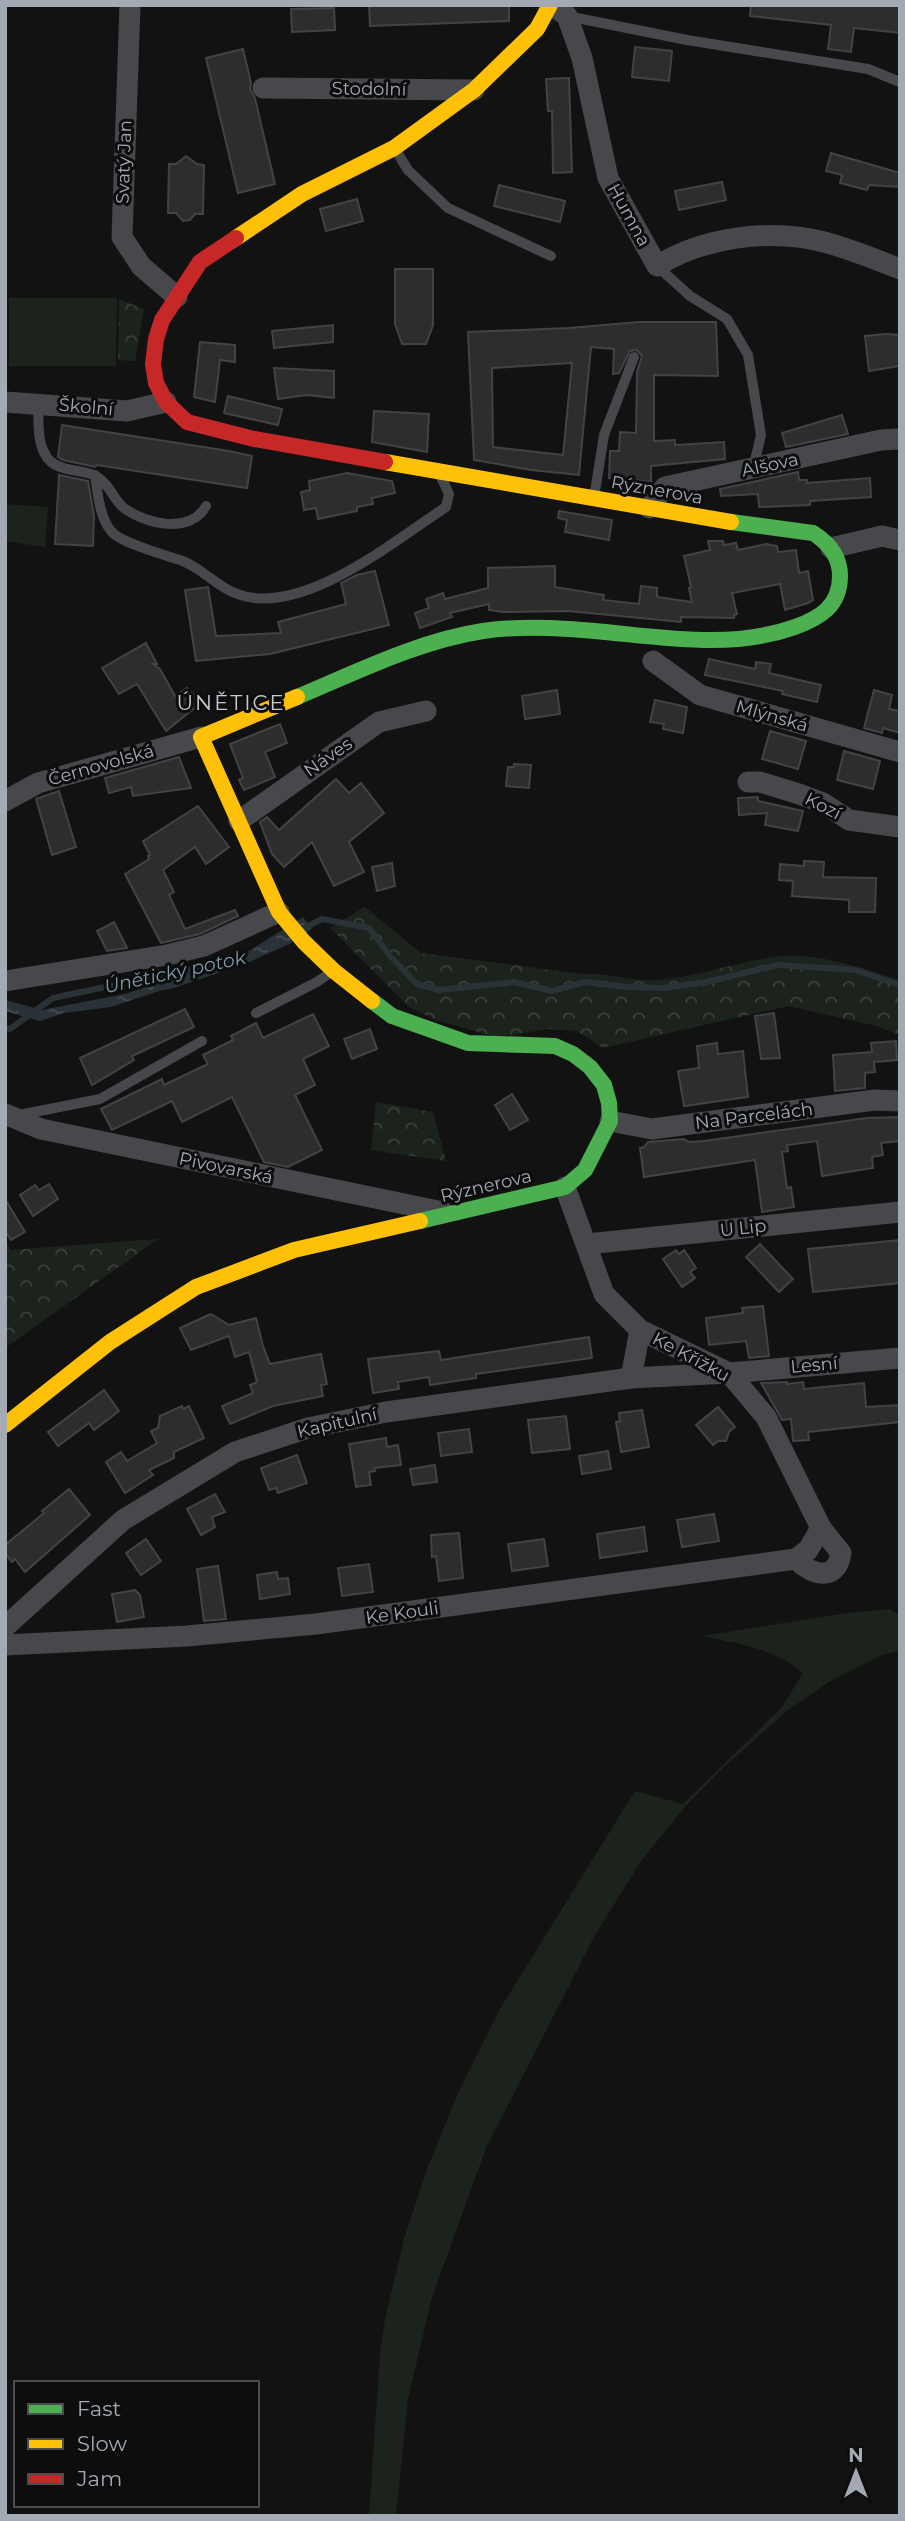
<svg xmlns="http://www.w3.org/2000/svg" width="905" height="2521" font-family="Montserrat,sans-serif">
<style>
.grass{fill:#1c231d}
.forest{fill:url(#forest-crowns)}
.water{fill:url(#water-ripples)}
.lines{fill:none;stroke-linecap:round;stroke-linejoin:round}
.stream{stroke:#293337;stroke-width:6}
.building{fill:#2d2d2e;stroke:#424346;stroke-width:2;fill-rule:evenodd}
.lane{stroke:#47484b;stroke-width:10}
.street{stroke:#47484b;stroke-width:21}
.fast{stroke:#4caf50;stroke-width:16}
.slow{stroke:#ffc107;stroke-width:16}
.jam{stroke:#c62828;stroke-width:16}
.labels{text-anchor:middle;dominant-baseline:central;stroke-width:6;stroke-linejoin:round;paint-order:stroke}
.street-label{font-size:18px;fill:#a3aab4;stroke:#0d0d0e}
.water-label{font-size:19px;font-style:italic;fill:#7a9dae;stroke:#0d0d0e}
.quarter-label{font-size:21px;letter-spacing:2px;fill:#c4c9d0;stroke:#0d0d0e}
</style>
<defs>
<pattern id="forest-crowns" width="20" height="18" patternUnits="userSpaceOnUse" patternTransform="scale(1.75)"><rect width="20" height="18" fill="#1c231d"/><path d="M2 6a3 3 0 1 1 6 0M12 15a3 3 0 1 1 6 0" fill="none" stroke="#3a403b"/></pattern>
<pattern id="water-ripples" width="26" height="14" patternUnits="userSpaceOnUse" patternTransform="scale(1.75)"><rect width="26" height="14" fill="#293337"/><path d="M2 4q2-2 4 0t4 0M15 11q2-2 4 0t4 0" fill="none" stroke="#454e52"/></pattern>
</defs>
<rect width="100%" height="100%" fill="#121213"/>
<g class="grass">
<path d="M9,298h108l-1,68h-107z"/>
<path d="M5,504l43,3 -3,40 -40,-6z"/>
<path d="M890,1609l10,7v35l-16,3 -52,26 -44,30 -64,57 -39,40 -44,54 -46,74 -109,213 -54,149 -24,102 -12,117h-27l11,-163 5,-34 19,-80 23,-70 31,-76 42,-84 135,-218 48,13 99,-97 21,-34c-28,-25 -65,-29 -101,-37l146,-23z"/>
</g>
<g class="forest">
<path d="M119,299l25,10 -9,52 -17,-1z"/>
<path d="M365,907l56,46 161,21c25,-2 50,8 75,6 39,-3 77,-17 116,-23 42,-6 87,11 127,23v55l-23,-9 -89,-20 -185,42 -26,-17 -28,-2 -53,8 -60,-17 -27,-13 -79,-79z"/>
<path d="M376,1102l57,10 13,49 -75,-11z"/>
<path d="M5,1238l5,12 148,-11 -153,109z"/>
</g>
<path class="water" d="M303,917l9,12 -23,15 -42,19 -73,25 -15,3 -48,16 -47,6 -24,8 -35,-10v-11l37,10 83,-16 119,-40z"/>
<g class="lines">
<g class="stream">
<path d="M304,928l18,-9 47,9 22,29 26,27 22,6 75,-8 38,9 33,-9 41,5 38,1 42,-6 72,-17 77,5 45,15"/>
<path d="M5,1028l5,1 43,-31 171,-36"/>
</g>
</g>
<g class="building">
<path d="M369,5h140v16l-139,5z"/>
<path d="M751,5h149v28l-46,-5 -3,24 -23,-3 3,-24 -81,-9z"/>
<path d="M334,8l1,22 -43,2 -1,-23z"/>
<path d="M635,47l37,4 -3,30 -37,-4z"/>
<path d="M243,49l8,34 -1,6 5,9 20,86 -37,9 -32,-135z"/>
<path d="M569,78l3,94 -19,1 -1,-62h-4l-2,-32z"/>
<path d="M831,153l69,20v14l-31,-2 -2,5 -27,-7 2,-8 -16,-4z"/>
<path d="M186,156l11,8 7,1 -1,49h-8l-5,6 -7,1 -7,-8h-8l1,-49h7z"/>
<path d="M722,182l4,18 -47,10 -4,-19z"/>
<path d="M499,185l66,16 -5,21 -66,-16z"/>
<path d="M357,199l6,22 -37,10 -6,-22z"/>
<path d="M395,269h38v56l-7,19h-24l-7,-20z"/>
<path d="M639,322h77l2,54 -64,-1v66l21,-1v5l49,-3 1,17 -74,7v16l-42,-4 1,-27h9l1,-19 16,1 1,-61 5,-16 -5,-6 -7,1 -11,22 -6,1 1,-25 -23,-2 -12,128 -48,-5 -57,-10 -6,-128 101,-4zM572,363l-9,92 -70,-8 -1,-79z"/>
<path d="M333,325v17l-59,6 -2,-17z"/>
<path d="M886,334l14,1v31l-31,5 -4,-35z"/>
<path d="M200,342l35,3v17l-15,-2 -5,42 -21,-5z"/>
<path d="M274,368l60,3v27l-28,-3 -28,4z"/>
<path d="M228,396l54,13 -4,16 -54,-12z"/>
<path d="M374,411l55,3 -2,38 -55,-10z"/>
<path d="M842,415l6,19 -62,13 -4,-14z"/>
<path d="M62,425l167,26 23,5 -5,32 -150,-23 -2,2 -32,-7 -5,-3z"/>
<path d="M798,472l1,8h8v3l63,-5 1,19 -61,4v4l-51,2 -1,-13 -37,2 -1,-7z"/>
<path d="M347,473l45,8 3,12 -23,5 1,6 -16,3v4l-39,8 -2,-11 -12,2 -3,-18 9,-2 -1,-9z"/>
<path d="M59,475l29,6 6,35 -1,30 -38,-2z"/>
<path d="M559,511l53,9 -3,20 -44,-8 2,-12 -9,-2z"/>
<path d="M708,541h15l1,4 12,-2 2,7 28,-6 11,2 1,6 18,-2 3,23 9,-2 5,29 -5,3 -23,7 -5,-26 -48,9 5,21 -3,1v3l-53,-1v5l-113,-11 -65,1 -14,-2v-6l-39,9 2,4 -32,11 -5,-15 14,-5 -3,-9 17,-6 2,6 43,-11v-20l67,-2v21l49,8 -1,5 36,4 2,-18 16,2v9l35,5 -3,-14 2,-1 -7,-31 26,-6z"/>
<path d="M375,571l14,54 -119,29 -74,7 -11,-71 23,-3 8,49 65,-3 -3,-11 68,-18 -5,-21 16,-8z"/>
<path d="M146,643l11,21h-4l7,5 15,27 12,-8 15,14 -36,29 -29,-47 -18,10 -17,-26z"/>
<path d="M709,659l46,10 1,-7 15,2 -2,9 52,12 -4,17 -35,-8 1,-3 -78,-16z"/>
<path d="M557,690l3,24 -35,5 -3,-23z"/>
<path d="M874,690l18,5 -3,14 11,2v22l-17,-5 -1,5 -18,-5z"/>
<path d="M655,700l32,7 -4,26 -20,-4 1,-5 -14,-2z"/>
<path d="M280,724l7,19 -22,9 10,25 -31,13 -5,-10 4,-2 -13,-34z"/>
<path d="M770,731l36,10 -8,28 -36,-10z"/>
<path d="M844,751l36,10 -7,28 -36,-9z"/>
<path d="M179,757l12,31 -58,8 -2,-9 -22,6 -4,-15z"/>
<path d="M514,764l17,1 -2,23 -23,-2 2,-19h6z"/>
<path d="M336,779l13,14 12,-10 23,30 -35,29 15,30 -30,14 -22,-44 -28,25 -12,-13 -12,-32 7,-5 12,13z"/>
<path d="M59,791l17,56 -24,8 -16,-56z"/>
<path d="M758,797v4l45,10 -5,20 -33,-6 2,-12 -28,2 -1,-17z"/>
<path d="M198,806l31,41 -23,17 -11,-17 -32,23 11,22 -5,3 16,34 50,-19 3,6 -38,18 -39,9 -36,-69 24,-15 -1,-3 2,-1 -7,-14z"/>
<path d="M804,861l20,1 -1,15 53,1 -1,34h-26v-12l-57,-4 1,-15 -14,-1 1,-16 24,2z"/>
<path d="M392,863l3,23 -18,5 -5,-24z"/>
<path d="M114,922l13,26 -20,3 -10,-20z"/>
<path d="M185,1009l9,18 -62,29 2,4 -42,25 -12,-27z"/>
<path d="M774,1013l6,45 -19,1 -6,-43z"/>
<path d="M313,1014l16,32 -26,13 12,26 -20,10 27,55 -34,17 -24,-5 -32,-65 -50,25 -10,-21 -60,29 -11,-21 61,-30 2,6 44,-21 -5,-9 30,-15 -2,-4 25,-13 7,15z"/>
<path d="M370,1029l7,20 -25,10 -8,-20z"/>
<path d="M896,1041l1,19 -23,2 1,10 -10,1v15l-30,3 -2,-36 39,-3 -1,-9z"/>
<path d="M717,1043l1,11 25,-3 5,46 -64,9 -6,-35 21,-3 -2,-22z"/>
<path d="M512,1094l16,26 -18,10 -15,-25z"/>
<path d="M900,1117v24l-19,2 2,12 -11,2 1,11 -51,8 -5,-35 -30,4 1,6 -6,1 5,36 4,-1 3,20 -32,5 -7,-52 -111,17 -4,-29 4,-1 4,-5 36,-3 5,3 15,-1 163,-23z"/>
<path d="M49,1184l9,15 -25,17 -13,-21 15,-10 4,5z"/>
<path d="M5,1199l20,33 -14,8 -6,-9z"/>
<path d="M900,1240v43l-87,9 -5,-43z"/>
<path d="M760,1244l33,35 -14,13 -33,-35z"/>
<path d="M676,1250l3,4 5,-4 12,18 -6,4 5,6 -13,9 -19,-28z"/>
<path d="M763,1306l6,50 -20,2 -3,-17 -37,4 -3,-27 37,-5 -1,-5z"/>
<path d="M211,1314l18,11 27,-7 7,28 7,18 51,-10 6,30 -6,1 2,11 -50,10 -43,18 -8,-18 31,-13 -3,-8 7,-3 -8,-30 -14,5 -6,-21 -38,14 -11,-22z"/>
<path d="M589,1337l3,21 -116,16v4l-46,7 -1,-8 -31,5 1,7 -26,4 -5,-34 71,-8 2,9z"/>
<path d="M787,1382v2l16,-2 1,7 60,-6 2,24 34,-2v17l-92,10 1,8 -16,1 -2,-22 -9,1 -21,-37z"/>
<path d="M104,1390l15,21 -25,19 -5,-7 -31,23 -10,-14z"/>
<path d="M182,1406l1,3 6,-3 15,32 -30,14v6l-25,12 4,5 -28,18 -19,-31 15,-10 6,9 30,-18 -6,-12 7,-3 2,-12z"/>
<path d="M718,1407l17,20 -6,5 -3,9h-8l-5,4 -17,-20z"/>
<path d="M642,1410l7,37 -28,5 -5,-30 4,-1 -1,-8z"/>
<path d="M566,1416l4,33 -38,4 -4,-33z"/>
<path d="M469,1429l3,23 -31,4 -3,-23z"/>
<path d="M386,1438l1,9 11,-2 3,20 -27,3 1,3 -6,1 2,13 -15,2 -7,-43z"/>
<path d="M608,1451l3,18 -29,5 -3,-18z"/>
<path d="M297,1455l10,28 -29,10 -2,-5 -7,2 -8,-22z"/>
<path d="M435,1465l2,17 -24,3 -3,-16z"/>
<path d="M69,1489l21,26 -65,57 -10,-13 -3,3 -7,-9v-8l39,-32 -2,-2z"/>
<path d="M215,1494l10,18 -13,5 3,10 -14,8 -14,-26z"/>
<path d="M714,1514l5,27 -37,6 -5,-27z"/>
<path d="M644,1527l3,24 -47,7 -3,-24z"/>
<path d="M459,1533l4,45 -24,3 -3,-25 -4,1 -1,-22z"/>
<path d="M146,1539l15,22 -20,14 -15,-22z"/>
<path d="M544,1539l4,27 -36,5 -4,-27z"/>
<path d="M369,1564l4,28 -31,4 -4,-28z"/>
<path d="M218,1566l8,53 -22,2 -7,-52z"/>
<path d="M277,1572l1,7 10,-1 2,16 -30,5 -3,-24z"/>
<path d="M135,1590l5,5 4,22 -27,5 -5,-28z"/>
</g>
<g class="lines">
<g class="lane">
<path d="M567,16l120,24 181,29 32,13"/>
<path d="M395,149l13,21 40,38 103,48"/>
<path d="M657,266l33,30 37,23 21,36 13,80 -8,34"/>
<path d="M38,403c1,18 -2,44 12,58 12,11 32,8 46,15 14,8 18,25 28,32 23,17 67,26 82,-2"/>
<path d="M95,475c3,19 4,41 16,56 9,12 54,24 69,29 21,7 36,26 55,33 64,27 159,-52 211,-86l3,-13 -9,-19"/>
<path d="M594,498l10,-63 30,-78"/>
<path d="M256,1013l61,-31 13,-9"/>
<path d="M19,1115l81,-16 102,-58"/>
</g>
<g class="street">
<path d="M130,5l-8,232 19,29 36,31"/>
<path d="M552,5l15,11 15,42 26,120 49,88c46,-29 114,-38 167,-24 26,7 51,17 76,27"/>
<path d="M263,88l211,2"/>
<path d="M5,402l122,9 39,-9"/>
<path d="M649,508l16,-21 216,-47 19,-1"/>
<path d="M831,548l51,-12 18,4"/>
<path d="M653,661l47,34 200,57"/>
<path d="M748,782h12l39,12 24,9 26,17 51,7"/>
<path d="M5,801l33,-18 163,-46"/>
<path d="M239,821l140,-99 47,-11"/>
<path d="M5,981l162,-26 37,-9 75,-34"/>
<path d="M5,1114l36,15 402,83"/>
<path d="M610,1121l42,8 223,-29 25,1"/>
<path d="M587,1244l313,-32"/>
<path d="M631,1378l9,-48"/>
<path d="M796,1559l12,-9 13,-22"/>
<path d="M5,1627l118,-107 112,-68 73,-24 78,-16 245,-34 98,-5 171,-15"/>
<path d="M5,1645l182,-9 129,-12 480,-65c15,16 41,24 45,-6l-20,-25 -55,-111 -37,-44 -89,-43 -36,-36 -39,-107"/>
</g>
<g class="fast">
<path d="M297,697c60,-25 121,-56 186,-66 28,-4 57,-4 85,-2 75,4 154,24 227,-2 25,-9 45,-21 45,-51 0,-20 -11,-33 -27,-43l-82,-11"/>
<path d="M372,1001l20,15 76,27 87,3 18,8 17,13 14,18 5,18 1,18 -25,49 -20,17 -145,34"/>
</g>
<g class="slow">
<path d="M236,238l66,-44 92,-46 80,-58 63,-61 13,-24"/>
<path d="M385,462l346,60"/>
<path d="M297,697l-96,40 78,175 25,30 30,29 38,30"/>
<path d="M5,1425l105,-83 86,-55 98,-37 126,-29"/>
</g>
<path class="jam" d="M236,238l-36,24 -38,58 -6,19 -3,25 3,19 10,19 21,20 67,17 131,23"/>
</g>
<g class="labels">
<g class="street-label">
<text transform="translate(369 89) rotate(1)">Stodolní</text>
<text transform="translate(124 162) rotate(-88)">Svatý Jan</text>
<text transform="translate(629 215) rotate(61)">Humna</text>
<text transform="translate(86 407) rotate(5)">Školní</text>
<text transform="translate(770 465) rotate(-12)">Alšova</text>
<text transform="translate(657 490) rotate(10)">Rýznerova</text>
<text transform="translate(772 716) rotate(16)">Mlýnská</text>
<text transform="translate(328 757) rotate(-35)">Náves</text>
<text transform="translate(101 765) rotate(-16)">Černovolská</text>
<text transform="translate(823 806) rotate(27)">Kozí</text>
<text transform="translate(754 1116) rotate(-7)">Na Parcelách</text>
<text transform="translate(226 1168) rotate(12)">Pivovarská</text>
<text transform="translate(486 1186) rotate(-13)">Rýznerova</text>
<text transform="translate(743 1228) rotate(-6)">U Lip</text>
<text transform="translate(691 1357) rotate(28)">Ke Křížku</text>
<text transform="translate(814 1365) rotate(-5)">Lesní</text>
<text transform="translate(337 1423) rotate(-13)">Kapitulní</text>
<text transform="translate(402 1613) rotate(-8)">Ke Kouli</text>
</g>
<g class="water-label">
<text transform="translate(175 972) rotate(-12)">Únětický potok</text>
</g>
<g class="quarter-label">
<text x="231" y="702">ÚNĚTICE</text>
</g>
</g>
<rect width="905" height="2521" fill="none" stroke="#a3aab4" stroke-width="14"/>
<rect x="14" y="2381" width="245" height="126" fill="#0d0d0e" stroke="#494c50" stroke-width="2"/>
<rect x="28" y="2404" width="35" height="10" fill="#4caf50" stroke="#494c50" stroke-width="2"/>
<text x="77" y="2416" font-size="21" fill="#a3aab4">Fast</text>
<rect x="28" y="2439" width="35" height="10" fill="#ffc107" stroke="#494c50" stroke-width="2"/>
<text x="77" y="2451" font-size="21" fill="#a3aab4">Slow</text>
<rect x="28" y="2474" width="35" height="10" fill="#c62828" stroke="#494c50" stroke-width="2"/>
<text x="77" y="2486" font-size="21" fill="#a3aab4">Jam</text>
<g transform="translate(856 2472)" stroke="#0d0d0e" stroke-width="5" paint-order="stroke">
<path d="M0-5L12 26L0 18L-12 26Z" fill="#a3aab4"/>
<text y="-10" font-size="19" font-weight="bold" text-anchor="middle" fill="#a3aab4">N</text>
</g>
</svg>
